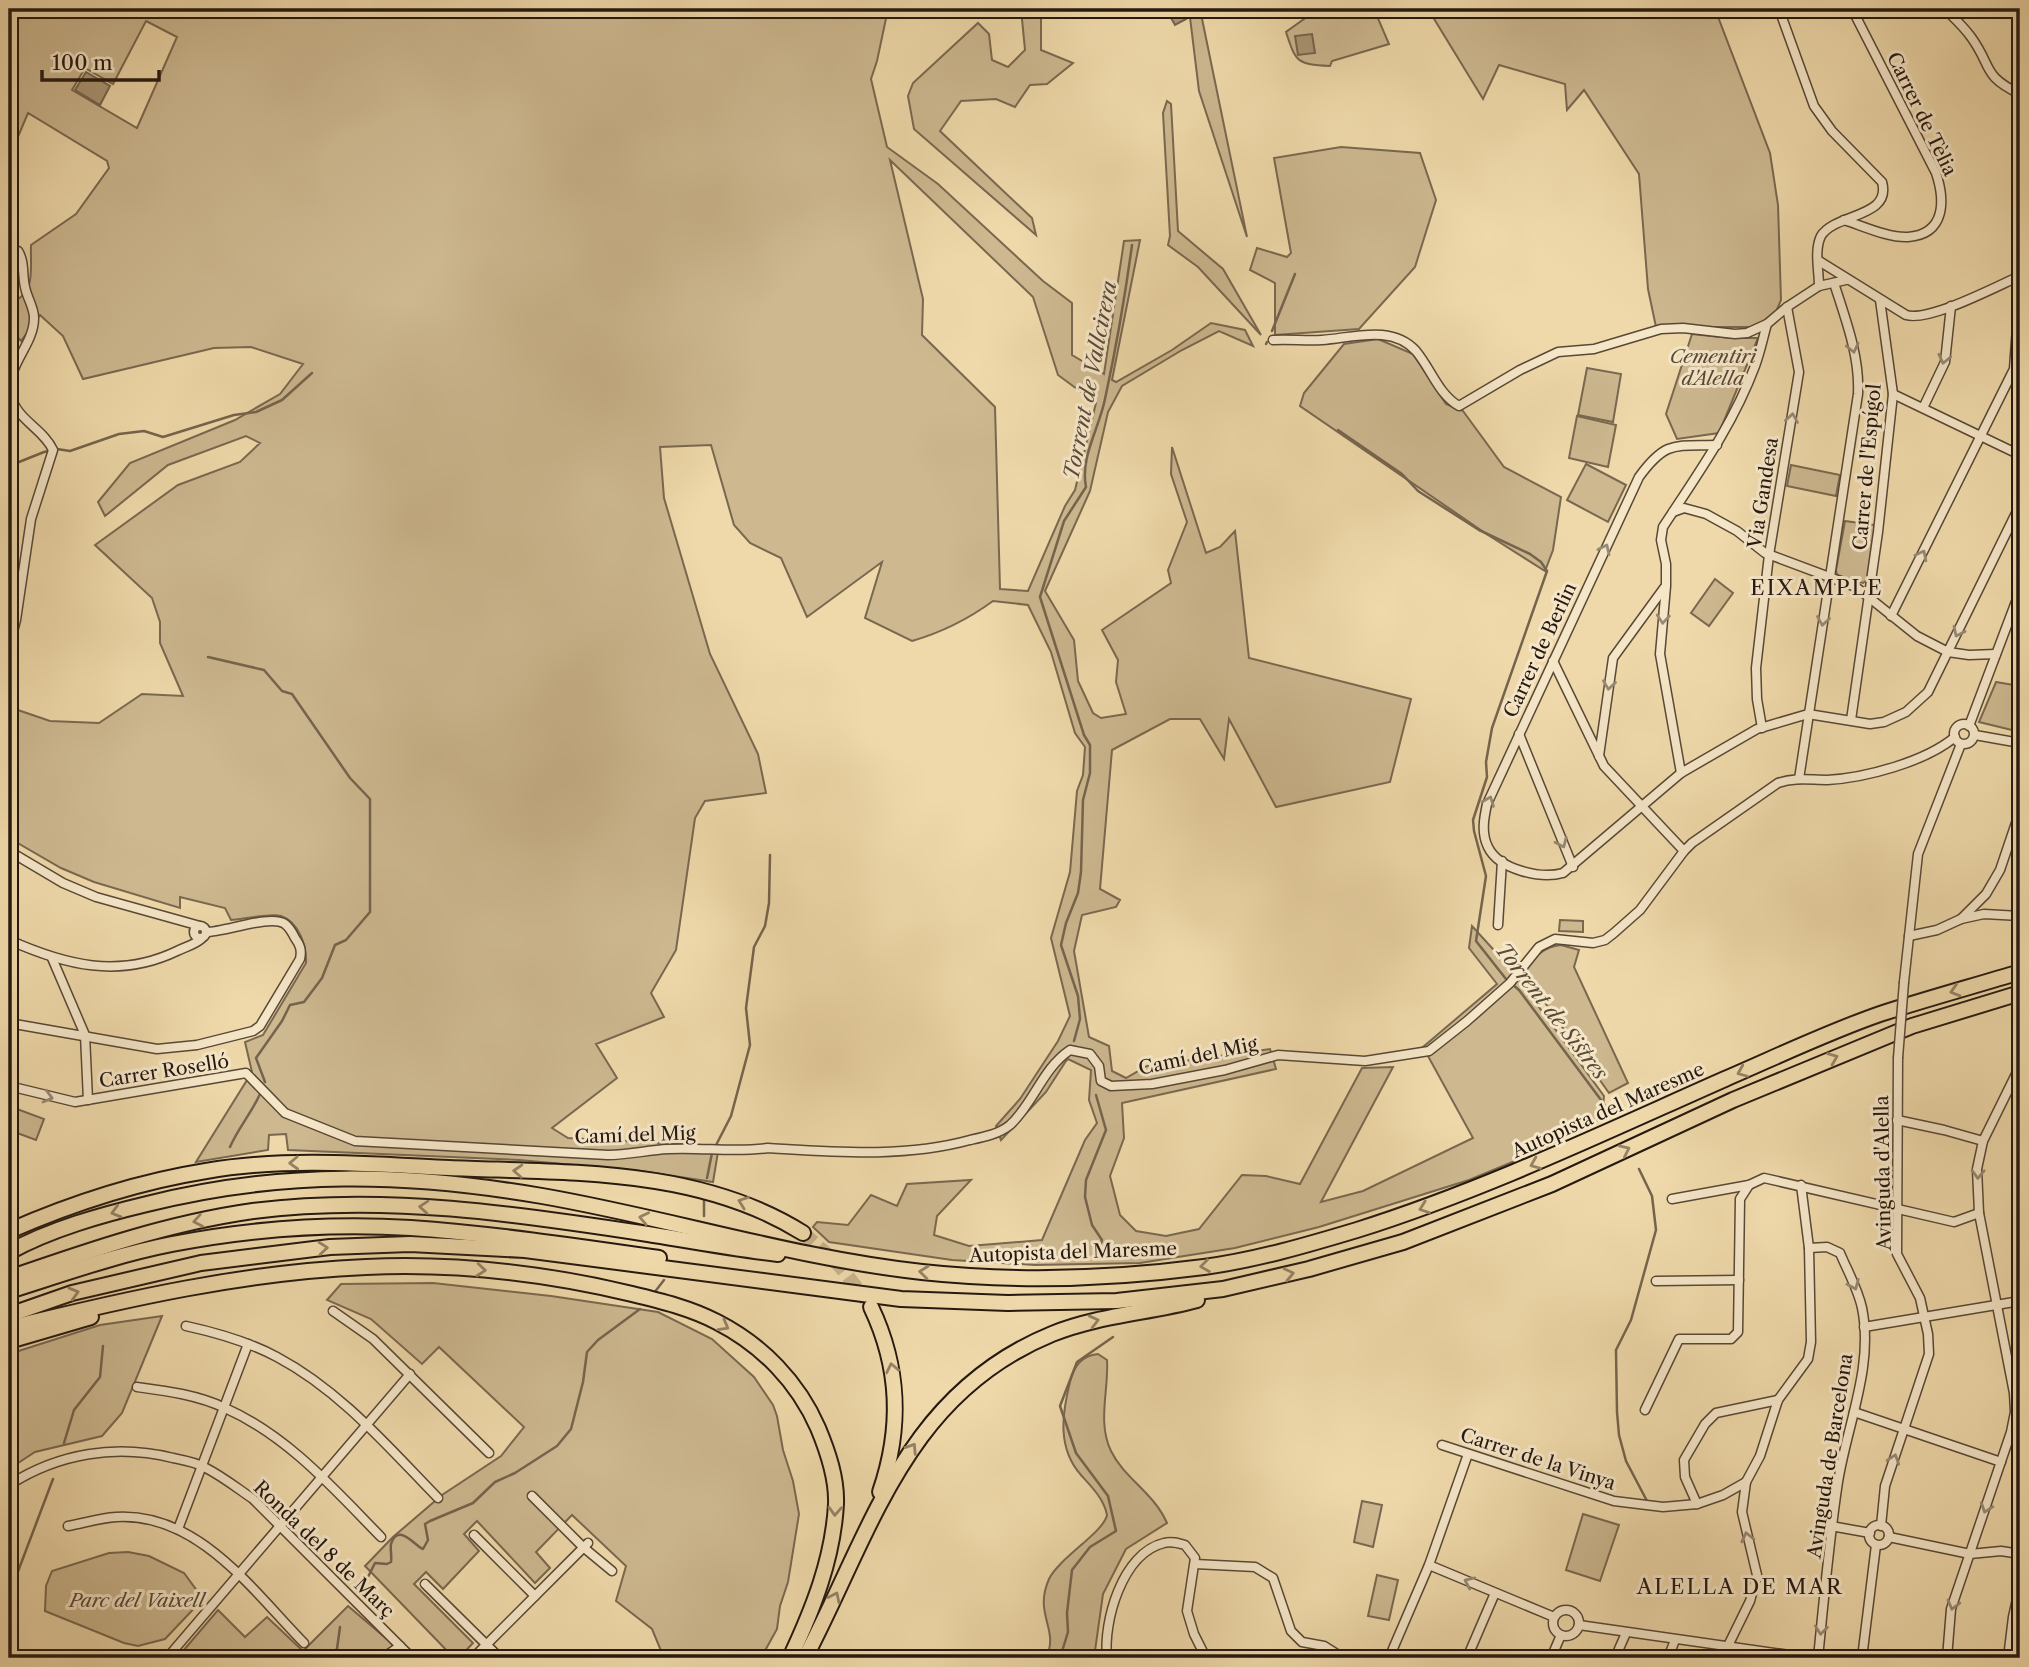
<svg xmlns="http://www.w3.org/2000/svg" width="2029" height="1667" font-family="'Libre Caslon Text',serif">
<style>
.green{fill:#cdb890;stroke:#796850;stroke-width:2;fill-rule:evenodd}
.water{fill:#aa9776;stroke:#75644d;stroke-width:2}
.lines{fill:none;stroke-linecap:round;stroke-linejoin:round}
.stream{stroke:#75644d;stroke-width:2.5}
.motorway-tunnel{stroke:#c7b28b;stroke-width:14;stroke-dasharray:14 7;stroke-linecap:butt}
.minor-casing{stroke:#584836;stroke-width:11}
.motorway-casing{stroke:#251810;stroke-width:18}
.minor{stroke:#f5e6c8;stroke-width:8}
.motorway{stroke:#efd9aa;stroke-width:14}
.minor-bridge-casing{stroke:#584836;stroke-width:11;stroke-linecap:butt}
.minor-bridge{stroke:#f5e6c8;stroke-width:8}
.oneway{stroke:#978975}
.oneway2{stroke:#948265}
.labels{text-anchor:middle;dominant-baseline:central;stroke-width:6;stroke-linejoin:round;paint-order:stroke}
.street-label{font-size:19px;fill:#251810;stroke:#f5e6c8}
.park-label{font-size:19px;font-style:italic;fill:#574836;stroke:#f5e6c8}
.water-label{font-size:21px;font-style:italic;fill:#5a4b39;stroke:#f5e6c8}
.neighbourhood-label{font-size:21px;letter-spacing:2px;fill:#251810;stroke:#f5e6c8}
</style>
<rect width="100%" height="100%" fill="#efd9aa"/>
<filter id="stains"><feTurbulence type="fractalNoise" baseFrequency=".00286" numOctaves="4"/><feColorMatrix values="0 0 0 0 .2 0 0 0 0 .09 0 0 0 0 .02 0 0 0 .5 -.17"/></filter>
<radialGradient id="worn" r=".72"><stop offset=".6" stop-color="#630" stop-opacity="0"/><stop offset="1" stop-color="#630" stop-opacity=".3"/></radialGradient>
<g class="green">
<path d="M9,9h879l-11,52 -6,18 16,68 51,37 105,97 29,22v52l32,19 20,-133 16,-1 -28,140 4,2 56,-32 39,-27 34,7 8,16 -34,-15 -37,19 -60,36 -14,26 -18,79 -45,100 29,49 4,41 15,32 8,5 25,-4 -10,-32 2,-22 -16,-30 69,-47 -3,-13 19,-48 -16,-48 1,-27 34,106 14,-6 15,-16 14,127 162,41 -21,83 -114,25 -47,-88 -5,40 -24,-40h-30l-58,31 -12,139 20,11 -4,7 -34,8 -8,36 15,86 20,9 3,25 14,7 21,-12 123,-17 6,20 -154,34 2,35 -14,38 10,39 16,16 30,5 33,-7 43,-54 24,1 34,8 62,-116 31,-1 -72,135 42,-11 110,-53 -50,-91 74,-63 -28,-36 3,-22 40,44 92,126 -2,22 -75,38 -58,24 -150,47 -84,21 -95,15 -105,2 -83,-5 -123,-18 -16,-15 4,-5 31,3 23,-30 26,11 10,-22 64,-4 -34,36 -3,19 35,11 73,-6 43,-100 12,-17 -8,-23 2,-30 -23,-11 -2,2 -20,31 -45,48 -5,-14 24,-27 38,-58 12,-25 -19,-78 19,-66 7,-81 6,-16 2,-28 -10,-14 -24,-81 -23,-47 -35,-4c-26,19 -50,31 -81,40l-47,-23 17,-56 -75,55 -26,-59 -31,-15 -16,-18 -23,-80 -51,2 4,51 46,156 48,100 8,39 -61,8 -10,17 -19,132 -25,43 13,24 -68,27 21,34 -65,50 16,10 151,8 -6,36 -72,-11 -122,-11 -231,-10 -2,-16 -17,1 -1,15 -72,12 56,-90 -7,-30 18,-7 43,-72c1,-16 -7,-41 -25,-47 -10,-3 -38,3 -50,4l-6,-12 -45,-11v11l-86,-26 -33,-14 -52,-30v-131l41,14 49,2 43,-29 41,2 -23,-53v-21l-8,-24 -57,-53 83,-60 62,-23 20,-19 -14,-7 -78,29 -63,51 -7,-14 32,-39 105,-43 45,-26 23,-30 -52,-17 -37,1 -131,31 -20,-43 -23,-21 -19,26 -12,-13v-24c28,-11 21,-32 22,-59l45,-31 33,-46 -2,-7 -79,-48 -19,45zM146,21l31,16 -40,91 -65,-38 13,-22 28,16zM890,160l143,137 25,78 38,28 -21,87 -10,16 -37,85 -28,-2 -5,-182 -73,-72 1,-36z"/>
<path d="M1021,9h20v41l32,13 -26,21 -17,1 -15,22 -19,-8 -35,2 -21,30 92,87 4,17 -122,-106 -6,-33 5,-13 65,-60 11,11 3,26 16,7 17,-17z"/>
<path d="M1189,9h11l47,228 -48,-146z"/>
<path d="M1318,9h56l15,35 -57,17 -2,5c-33,-2 -34,-3 -44,-34z"/>
<path d="M1428,9h287l55,144 8,52 3,95 -5,12 -20,15h-100l-8,-38 -9,-115 -55,-84 -17,20 -2,-26 -66,-19 -16,34z"/>
<path d="M1167,101l4,3 7,127 45,38 38,66 -63,-68 -30,-22 2,-9 -7,-123z"/>
<path d="M1341,147l79,6 16,47 -21,67 -56,62 -84,6v-52l-25,-13 7,-22 30,9 4,-4 -17,-95z"/>
<path d="M1692,334l39,4h27l-39,95 -42,6 -11,-25z"/>
<path d="M1378,339l35,15 33,50 17,7 41,56 57,30 -8,53 -8,21 -57,-36 -188,-129 4,-13 40,-49z"/>
<path d="M1587,368l34,6 -8,48 -35,-7z"/>
<path d="M1577,416l39,9 -8,42 -39,-9z"/>
<path d="M1586,464l40,21 -18,37 -41,-22z"/>
<path d="M1791,465l49,10 -4,21 -49,-10z"/>
<path d="M1845,521l30,4 -8,55 -4,3 -26,-8 -1,-5z"/>
<path d="M1715,579l18,14 -24,33 -18,-13z"/>
<path d="M1996,682l24,4v46l-41,-10z"/>
<path d="M1560,920l23,1v11l-24,-1z"/>
<path d="M1561,945l18,5 -5,17 54,116 -19,10 -85,-120c9,-16 19,-26 37,-28z"/>
<path d="M9,1106l35,13 -8,21 -27,-10z"/>
<path d="M433,1283l118,13 107,16 54,27 42,38 19,28 4,11 6,34 10,31 6,33 -11,68 -8,24 -3,23 -16,29h-97l-12,-29 -36,-28 10,-35 -54,-51 -36,37 14,16 -15,15 -58,-62 -13,13 15,17 -36,38 -17,-17 -12,12 59,59 -14,15h-5l-89,-92 28,-29 49,-42 59,-39 23,-29 -85,-80 -17,17 -51,-45 -44,-19 14,-16z"/>
<path d="M162,1316l-40,97 -20,23 -67,16 -26,17v-115l91,-29z"/>
<path d="M1098,1354l9,6c2,30 -10,62 4,91 13,27 43,42 56,72l-41,26 -23,45 -9,64h-48c14,-29 -13,-43 3,-79 10,-21 55,-47 58,-64 -3,-16 -16,-29 -26,-40 -24,-27 -19,-61 -11,-93 4,-16 11,-26 28,-28z"/>
<path d="M1362,1501l20,4 -9,42 -19,-5z"/>
<path d="M1583,1514l36,11 -19,56 -34,-11z"/>
<path d="M128,1552l21,4 35,17 19,26 -38,40 -27,7 -14,-3 -79,-32 1,-25 6,-15 57,-18z"/>
<path d="M1377,1575l21,5 -9,40 -21,-4z"/>
<path d="M348,1606l47,40 -18,12h-200l41,-48 27,27 22,-20 36,34z"/>
</g>
<g class="water">
<path d="M1171,9h9l6,10 -11,6 -8,-14z"/>
<path d="M1312,34l3,19 -17,2 -3,-19z"/>
<path d="M86,72l24,14 -10,19 -25,-15z"/>
</g>
<g class="lines">
<g class="stream">
<path d="M1272,331l23,-57"/>
<path d="M1266,344l1,-2"/>
<path d="M1338,430l64,44 16,17 61,39 51,24 11,8 6,9 -55,157 -6,34 1,15 -14,43 1,11 12,45 -10,65 30,38 13,11 88,118"/>
<path d="M9,466l35,-14 13,-3 13,2 49,-17 25,-3 19,6 71,-22 22,-3 26,-12 30,-27"/>
<path d="M208,657l56,13 18,21 10,3 58,84 20,21v113l-24,28 -11,5 -13,33 -18,24 -14,3 -8,16 -26,37 9,24"/>
<path d="M1074,1041l6,-22 -2,-23 -17,-51 5,-22 12,-30 3,-21 2,-72 7,-27v-28l-6,-10 -44,-138 24,-76 22,-34c-6,-30 13,-58 19,-88 11,-51 20,-102 27,-154"/>
<path d="M1096,1095l10,35 -20,50 -1,17 7,28 10,15 -4,11"/>
<path d="M230,1147c8,-19 21,-33 30,-53"/>
<path d="M1639,1169l13,27 4,34 -25,90 -15,30 1,62 2,23 7,26 21,40"/>
<path d="M707,1178l5,-25 19,-37 19,-71 -4,-37 8,-61 11,-21 4,-23 1,-48"/>
<path d="M704,1216v-19"/>
<path d="M654,1293l10,-13"/>
<path d="M64,1443l10,-33 26,-33 3,-31"/>
<path d="M366,1581l9,-18 12,1 4,-2c1,-6 -1,-13 0,-18 7,-22 24,2 32,5l5,-9 -3,-16 5,-3 43,-18 22,-21 20,-9 42,-27 14,-17 12,-47 4,-30 11,-12 42,-31"/>
<path d="M9,1602l5,-20 39,-103"/>
<path d="M328,1658l9,-9 3,-22"/>
<path d="M1060,1658l8,-26 -1,-19 5,-43 18,-23 26,-16 -8,-35 -32,-43 -16,-47 17,-44 36,-25"/>
</g>
<path class="motorway-tunnel" d="M803,1233l36,32 27,35"/>
<g class="minor-casing">
<g id="minor">
<path d="M1779,9l35,97 18,25 50,51c10,36 -47,31 -61,54 -7,14 -2,35 -2,50"/>
<path d="M1945,9c9,9 19,18 26,28 22,30 10,38 49,57"/>
<path d="M1844,220c19,6 44,18 64,17 38,-3 37,-37 28,-64l-84,-164"/>
<path d="M9,248l9,3c7,11 4,24 7,36 2,11 9,20 9,31 0,28 -29,48 -23,77 5,25 32,33 42,55l-22,69 -15,101 -7,26"/>
<path d="M1819,261l87,54c23,7 89,-28 114,-39"/>
<path d="M1273,340c17,-1 33,1 49,0 30,-2 70,-16 94,11 15,18 23,44 43,55l61,-36 38,-18 36,-3 67,-20 22,-1 52,6 12,-1 20,-9 20,-17 32,-21 27,-6"/>
<path d="M1893,394l127,61"/>
<path d="M1923,408l22,-46 6,-56"/>
<path d="M1717,445c-42,1 -51,-5 -78,32l-152,327c-3,14 -6,29 1,43 11,23 53,32 75,26l118,-100 76,-44 51,-15 62,10 14,-2 22,-10 22,-20 92,-187"/>
<path d="M1673,512l11,-4 22,6 31,17 28,22 91,34 61,49 31,16 21,3 27,-1"/>
<path d="M1891,616l123,-247 6,-83"/>
<path d="M1553,661l51,105 80,85"/>
<path d="M1851,720l27,-188 15,-138 -13,-94"/>
<circle cx="1964" cy="734" r="10"/>
<path d="M1969,726l51,-135"/>
<path d="M1762,728l-5,-29 -1,-31 13,-113 30,-183 -12,-65"/>
<path d="M1519,734l54,133"/>
<path d="M1975,735l45,8"/>
<path d="M1599,756l14,-98 51,-70"/>
<path d="M1681,773l-21,-119 6,-68v-22l-5,-24 2,-13c34,-52 70,-102 92,-161 5,-13 8,-28 12,-42"/>
<path d="M1799,779l59,-385c2,-38 -13,-76 -24,-111"/>
<path d="M9,851l54,32 33,14 104,29"/>
<path d="M1961,919l25,-25 14,-24 20,-59"/>
<path d="M1498,925l4,-64"/>
<circle cx="200" cy="932" r="6"/>
<path d="M1909,936l28,-6 24,-11 23,-5 36,2"/>
<path d="M9,940c56,25 110,39 168,11 8,-4 17,-6 24,-12"/>
<path d="M52,958l33,77 3,65"/>
<path d="M1904,982l14,-128 43,-110"/>
<path d="M9,1023l148,26 40,-4 56,-14 7,-5 40,-67c2,-9 0,-14 -5,-21 -2,-4 -6,-11 -10,-14 -14,-10 -60,8 -79,8"/>
<path d="M9,1086l66,16 171,-29 39,40 70,28 253,14c20,0 40,-5 60,-6 34,-2 67,4 100,-1 68,4 136,10 202,-8 14,-3 29,-6 40,-15 24,-22 32,-56 60,-75l20,4 9,12 2,15 10,5 41,-2 73,-14 53,-15 87,6 64,-10 38,-30 43,-38 29,-36 16,-8 38,4 12,-3 9,-7 26,-23 44,-59 8,-8 86,-60c17,-6 32,-3 49,-3 38,-2 98,-18 128,-43"/>
<path d="M1897,1120l47,10 39,11"/>
<path d="M2017,1154l3,-10"/>
<path d="M1672,1199l77,-14 15,-7 190,44 25,-9"/>
<path d="M1809,1248l18,-1 13,6c7,17 18,36 22,55 12,58 -15,117 -24,174 -9,59 -14,117 -20,176"/>
<path d="M1656,1281l83,-1"/>
<path d="M333,1311l40,28 116,114"/>
<path d="M186,1326c32,7 63,16 91,31 64,34 112,91 161,141"/>
<path d="M1864,1327l156,-26"/>
<path d="M137,1387c30,4 61,8 88,21 63,28 109,81 156,129"/>
<path d="M1645,1410l34,-71h52l7,-7 2,-133 9,-14"/>
<path d="M1854,1412l147,50"/>
<path d="M1442,1445l172,56 49,6 34,-3 26,-9 23,-13"/>
<path d="M9,1485c50,-32 107,-41 164,-27 10,2 22,4 31,9 18,9 33,21 49,32l159,159"/>
<path d="M532,1496l51,51 29,24"/>
<path d="M1697,1504l-12,-27 -1,-17 21,-36 11,-11 62,-13"/>
<circle cx="1879" cy="1535" r="10"/>
<path d="M68,1526c16,-3 32,-8 48,-9 82,-5 137,74 188,126"/>
<path d="M1831,1526l39,7"/>
<path d="M1881,1526l4,-40 44,-132 -1,-20 -8,-36 -23,-44 1,-196"/>
<path d="M178,1529l70,-185"/>
<path d="M474,1535l61,61"/>
<path d="M1889,1537l81,17 31,-3 19,3"/>
<path d="M1195,1564l60,3 18,11 18,53 11,11 22,4 19,12"/>
<path d="M1429,1565l125,52"/>
<path d="M425,1584l75,74"/>
<circle cx="1566" cy="1623" r="13"/>
<path d="M1579,1625l231,33"/>
<path d="M167,1658l243,-284"/>
<path d="M383,1658l17,-12"/>
<path d="M473,1658l115,-115"/>
<path d="M1107,1658c-4,-36 15,-105 57,-115 7,-2 14,0 21,2l10,13 -8,53 7,23 12,24"/>
<path d="M1389,1658l40,-93 39,-111"/>
<path d="M1467,1658l28,-65"/>
<path d="M1551,1658l10,-23"/>
<path d="M1615,1658l11,-25"/>
<path d="M1668,1658l7,-18"/>
<path d="M1722,1658l28,-57 7,-26 -15,-63 4,-30 14,-26 18,-56 30,-41 3,-17 -2,-94 -8,-63"/>
<path d="M1862,1658l14,-113"/>
<path d="M1947,1658l4,-49 60,-177 4,-20 -1,-19 -35,-180 -2,-44 6,-28 37,-75"/>
<path d="M2008,1658l5,-41 7,-31"/>
</g>
</g>
<g class="motorway-casing">
<g id="motorway">
<path d="M9,1231c64,-28 128,-49 197,-60 80,-14 162,-7 243,-3 120,5 249,-1 354,65"/>
<path d="M9,1252c42,-23 92,-37 138,-48 135,-34 259,-31 395,-8 127,22 252,62 380,76 92,10 190,7 282,-5 52,-7 103,-22 153,-37 127,-40 246,-97 368,-151 51,-22 103,-47 155,-65 46,-15 94,-28 140,-42"/>
<path d="M9,1278c81,-28 159,-55 244,-67 131,-17 265,3 395,23 43,7 86,15 130,20"/>
<path d="M9,1291c54,-17 107,-36 163,-47 78,-15 160,-21 239,-16 83,6 165,18 248,30"/>
<path d="M871,1307c29,61 31,121 9,185"/>
<path d="M9,1315l63,-22 129,-30 129,-16 80,-3 115,6 376,49 107,4 109,-2 106,-12 86,-20 94,-27 149,-58 181,-84 179,-74 108,-33"/>
<path d="M9,1328c117,-29 236,-56 357,-61 89,-4 179,6 266,27 29,7 58,14 85,28 45,23 81,60 101,106 10,24 19,50 18,76 -3,55 -23,105 -46,154"/>
<path d="M9,1341l82,-24"/>
<path d="M805,1658c67,-128 100,-264 247,-324 47,-19 97,-21 145,-34"/>
</g>
</g>
<use href="#minor" class="minor"/>
<use href="#motorway" class="motorway"/>
<g class="minor-bridge-casing">
<path id="minor-bridge" d="M1898,1058l6,-76"/>
</g>
<use href="#minor-bridge" class="minor-bridge"/>
</g>
<defs><path id="oneway-chevron" d="M-2-3.5L2.5 0L-2 3.5" fill="none" stroke-width="1.6" stroke-linecap="round" stroke-linejoin="round" transform="scale(1.75)"/></defs>
<g class="oneway">
<use href="#oneway-chevron" transform="translate(1853 348) rotate(77)"/>
<use href="#oneway-chevron" transform="translate(1944 359) rotate(103)"/>
<use href="#oneway-chevron" transform="translate(1792 418) rotate(-81)"/>
<use href="#oneway-chevron" transform="translate(1605 549) rotate(-65)"/>
<use href="#oneway-chevron" transform="translate(1922 555) rotate(-63)"/>
<use href="#oneway-chevron" transform="translate(1663 619) rotate(95)"/>
<use href="#oneway-chevron" transform="translate(1823 621) rotate(99)"/>
<use href="#oneway-chevron" transform="translate(1958 632) rotate(116)"/>
<use href="#oneway-chevron" transform="translate(1609 685) rotate(98)"/>
<use href="#oneway-chevron" transform="translate(1489 801) rotate(-69)"/>
<use href="#oneway-chevron" transform="translate(1562 843) rotate(66)"/>
<use href="#oneway-chevron" transform="translate(48 1097) rotate(15)"/>
<use href="#oneway-chevron" transform="translate(1978 1174) rotate(92)"/>
<use href="#oneway-chevron" transform="translate(1854 1285) rotate(67)"/>
<use href="#oneway-chevron" transform="translate(1894 1459) rotate(-72)"/>
<use href="#oneway-chevron" transform="translate(1986 1508) rotate(109)"/>
<use href="#oneway-chevron" transform="translate(1747 1537) rotate(-103)"/>
<use href="#oneway-chevron" transform="translate(1469 1582) rotate(-156)"/>
<use href="#oneway-chevron" transform="translate(1953 1605) rotate(105)"/>
<use href="#oneway-chevron" transform="translate(1821 1630) rotate(96)"/>
</g>
<g class="oneway2">
<use href="#oneway-chevron" transform="translate(1955 991) rotate(163)"/>
<use href="#oneway-chevron" transform="translate(1833 1058) rotate(-22)"/>
<use href="#oneway-chevron" transform="translate(1742 1072) rotate(157)"/>
<use href="#oneway-chevron" transform="translate(1625 1150) rotate(-25)"/>
<use href="#oneway-chevron" transform="translate(294 1163) rotate(178)"/>
<use href="#oneway-chevron" transform="translate(1535 1164) rotate(158)"/>
<use href="#oneway-chevron" transform="translate(518 1171) rotate(-177)"/>
<use href="#oneway-chevron" transform="translate(743 1202) rotate(-160)"/>
<use href="#oneway-chevron" transform="translate(424 1207) rotate(-176)"/>
<use href="#oneway-chevron" transform="translate(1424 1208) rotate(160)"/>
<use href="#oneway-chevron" transform="translate(116 1212) rotate(164)"/>
<use href="#oneway-chevron" transform="translate(644 1218) rotate(-168)"/>
<use href="#oneway-chevron" transform="translate(198 1221) rotate(169)"/>
<use href="#oneway-chevron" transform="translate(323 1248) rotate(-5)"/>
<use href="#oneway-chevron" transform="translate(1205 1266) rotate(172)"/>
<use href="#oneway-chevron" transform="translate(481 1270) rotate(5)"/>
<use href="#oneway-chevron" transform="translate(924 1272) rotate(-174)"/>
<use href="#oneway-chevron" transform="translate(1289 1274) rotate(-13)"/>
<use href="#oneway-chevron" transform="translate(74 1293) rotate(-16)"/>
<use href="#oneway-chevron" transform="translate(1094 1321) rotate(-14)"/>
<use href="#oneway-chevron" transform="translate(724 1326) rotate(29)"/>
<use href="#oneway-chevron" transform="translate(892 1368) rotate(-102)"/>
<use href="#oneway-chevron" transform="translate(912 1448) rotate(-57)"/>
<use href="#oneway-chevron" transform="translate(835 1511) rotate(93)"/>
<use href="#oneway-chevron" transform="translate(835 1597) rotate(-64)"/>
</g>
<g class="labels">
<g class="street-label">
<text transform="translate(1922 114) rotate(64)">Carrer de Tèlia</text>
<text transform="translate(1867 467) rotate(-85)">Carrer de l'Espígol</text>
<text transform="translate(1763 493) rotate(-81)">Via Gandesa</text>
<text transform="translate(1540 650) rotate(-65)">Carrer de Berlin</text>
<text transform="translate(1198 1056) rotate(-12)">Camí del Mig</text>
<text transform="translate(164 1071) rotate(-9)">Carrer Roselló</text>
<text transform="translate(1608 1110) rotate(-24)">Autopista del Maresme</text>
<text transform="translate(635 1135) rotate(-2)">Camí del Mig</text>
<text transform="translate(1883 1173) rotate(-91)">Avinguda d'Alella</text>
<text transform="translate(1073 1252) rotate(-2)">Autopista del Maresme</text>
<text transform="translate(1830 1456) rotate(-81)">Avinguda de Barcelona</text>
<text transform="translate(1538 1459) rotate(18)">Carrer de la Vinya</text>
<text transform="translate(324 1549) rotate(44)">Ronda del 8 de Març</text>
</g>
<g class="park-label">
<text x="1713" y="356">Cementiri<tspan x="1713" dy="22">d'Alella</tspan></text>
<text x="137" y="1600">Parc del Vaixell</text>
</g>
<g class="water-label">
<text transform="translate(1090 380) rotate(-79)">Torrent de Vallcirera</text>
<text transform="translate(1552 1011) rotate(52)">Torrent de Sistres</text>
</g>
<g class="neighbourhood-label">
<text x="1817" y="587">EIXAMPLE</text>
<text x="1740" y="1586">ALELLA DE MAR</text>
</g>
</g>
<rect width="2029" height="1667" fill="none" stroke="#efd9aa" stroke-width="35"/>
<rect x="10" y="10" width="2008" height="1646" fill="none" stroke="#251810" stroke-width="3.5"/>
<rect x="18" y="18" width="1994" height="1632" fill="none" stroke="#251810" stroke-width="2"/>
<path d="M42 70v10h117v-10" fill="none" stroke="#251810" stroke-width="3.5"/>
<text x="52" y="70" font-size="21" fill="#251810" stroke="#f5e6c8" stroke-width="5" paint-order="stroke">100 m</text>
<rect width="100%" height="100%" filter="url(#stains)"/>
<rect width="100%" height="100%" fill="url(#worn)"/>
</svg>
